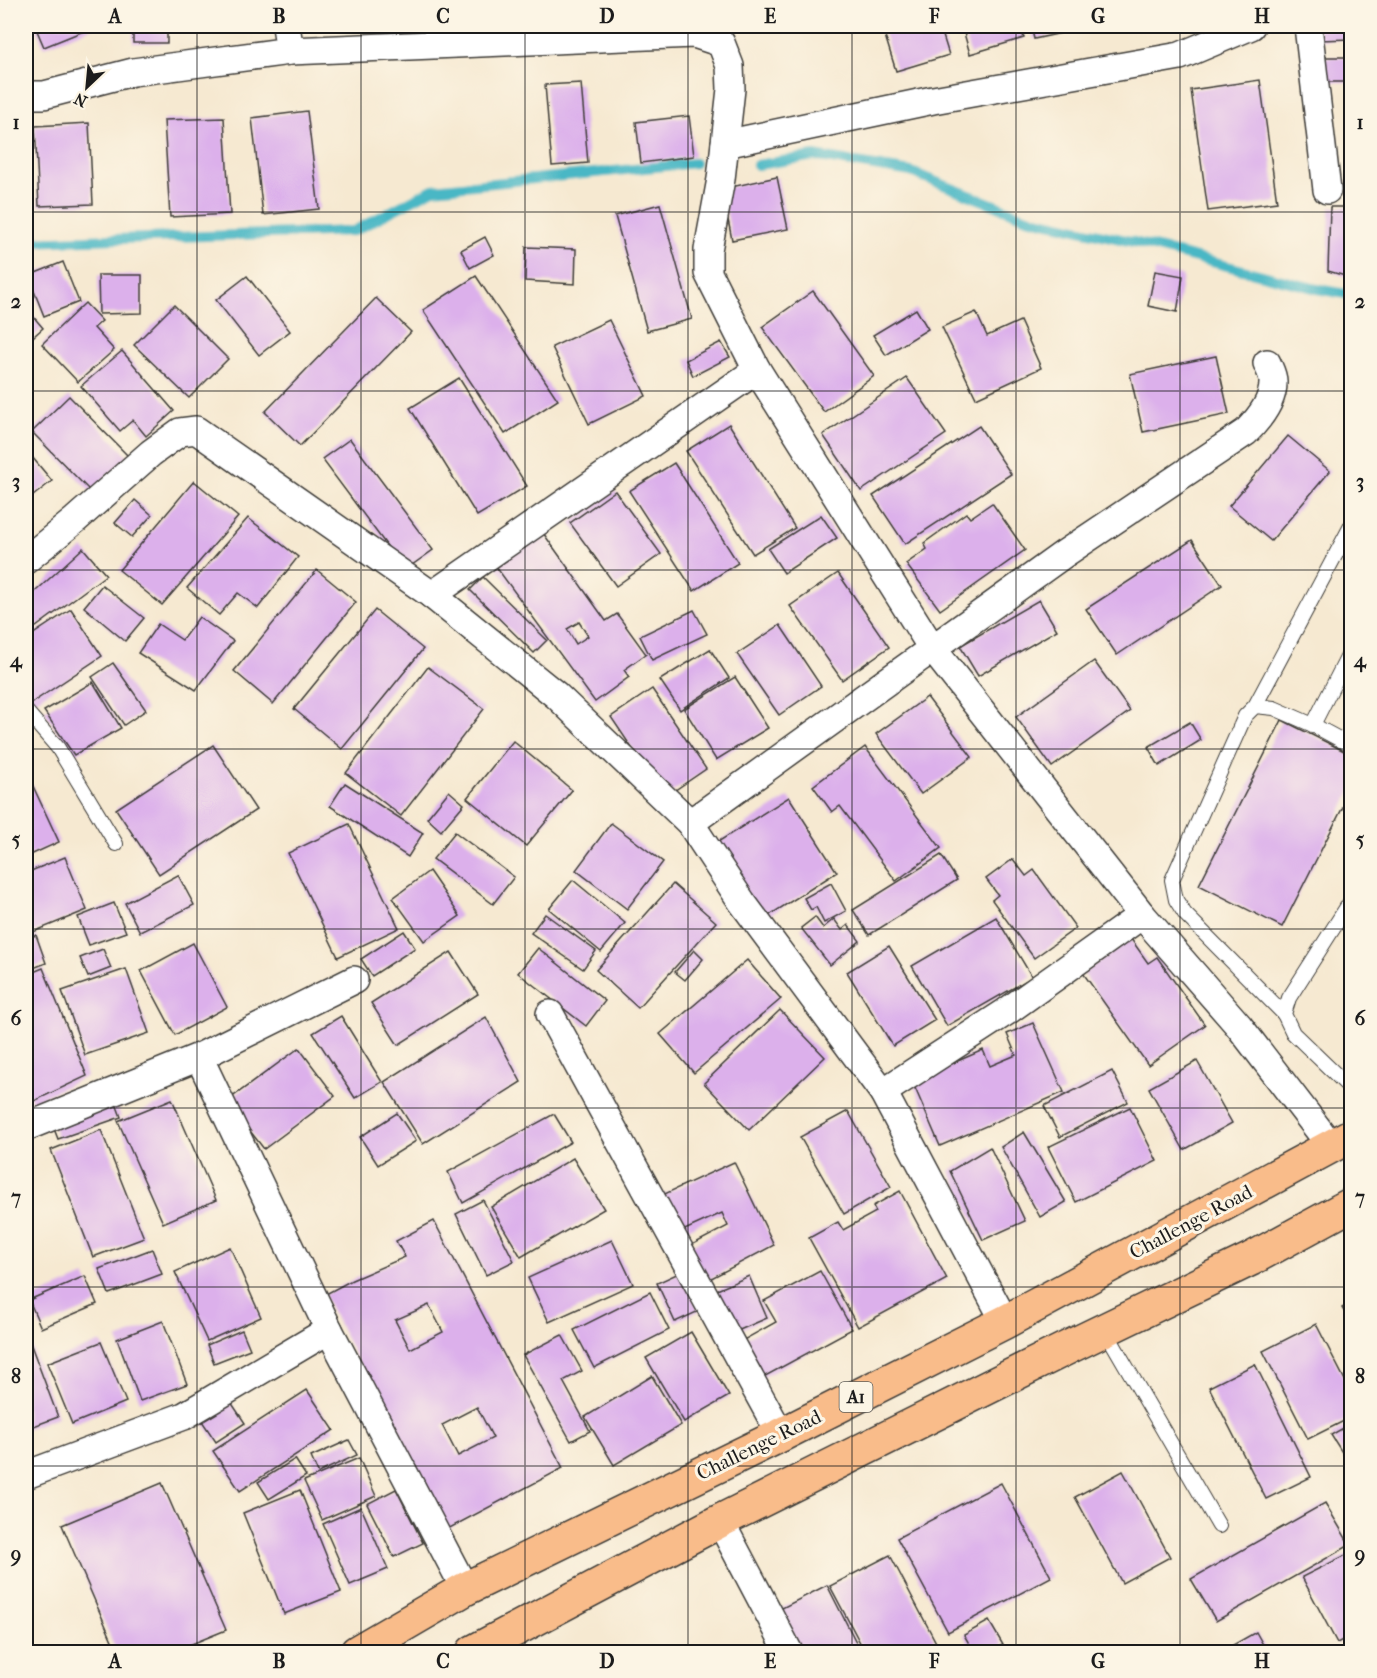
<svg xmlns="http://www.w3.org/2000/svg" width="1377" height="1678" font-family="'IM FELL French Canon',serif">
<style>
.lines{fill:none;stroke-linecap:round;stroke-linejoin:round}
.stream{stroke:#4ab7c5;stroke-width:10}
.building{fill:#dcb0eb;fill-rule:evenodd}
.lane-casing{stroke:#3d3b37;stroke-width:16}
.street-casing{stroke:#3d3b37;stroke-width:30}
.highway-casing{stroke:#3d3b37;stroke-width:36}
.lane{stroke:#fff;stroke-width:14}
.street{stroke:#fff;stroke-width:27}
.highway{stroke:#f9bc8a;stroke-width:33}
.grid{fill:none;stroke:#1c1c1c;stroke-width:1.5;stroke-opacity:0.55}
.labels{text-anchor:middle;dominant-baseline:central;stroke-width:6;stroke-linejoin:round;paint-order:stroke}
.shield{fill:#fcf5e5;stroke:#5f5d58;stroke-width:1.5}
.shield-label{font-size:18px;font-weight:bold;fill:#1c1c1c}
.street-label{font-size:20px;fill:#1c1c1c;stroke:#fcf5e5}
.neatline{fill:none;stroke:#1c1c1c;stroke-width:2}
.grid-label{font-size:20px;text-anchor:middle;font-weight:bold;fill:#1c1c1c}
</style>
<rect width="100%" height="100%" fill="#fcf5e5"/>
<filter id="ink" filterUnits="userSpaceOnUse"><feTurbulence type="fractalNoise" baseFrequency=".0167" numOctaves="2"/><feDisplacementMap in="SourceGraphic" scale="12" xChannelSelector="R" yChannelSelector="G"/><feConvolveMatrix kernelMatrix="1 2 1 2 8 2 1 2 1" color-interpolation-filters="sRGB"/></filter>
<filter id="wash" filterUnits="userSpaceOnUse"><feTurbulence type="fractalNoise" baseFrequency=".008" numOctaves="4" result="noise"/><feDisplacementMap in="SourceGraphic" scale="24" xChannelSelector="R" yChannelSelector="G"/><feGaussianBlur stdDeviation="1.35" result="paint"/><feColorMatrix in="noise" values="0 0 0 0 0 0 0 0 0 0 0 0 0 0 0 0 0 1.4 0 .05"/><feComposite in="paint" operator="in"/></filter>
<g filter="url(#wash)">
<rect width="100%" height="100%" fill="#f6e9d1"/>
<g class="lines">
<g class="stream">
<path d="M757,165l57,-9 97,16 116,46 107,24 183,47 35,6"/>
<path d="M26,242l328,-11 79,-42 262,-26"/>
</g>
</g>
<g id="blocks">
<g class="building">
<path d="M35,26h61l-52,21z"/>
<rect x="133" y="26" width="34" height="17"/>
<path d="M444,26h87v1l-87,4z"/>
<path d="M882,26h58l9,29 -53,16z"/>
<path d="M962,26h58l4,12 -54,16z"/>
<path d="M1031,26h54v2l-51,11z"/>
<path d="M1318,26h34v13l-33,1z"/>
<rect x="1317" y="57" width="35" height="25"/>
<path d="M1260,80l17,122 -69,9 -17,-121z"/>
<path d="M581,83l7,80 -36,3 -7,-81z"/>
<path d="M307,111l12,98 -56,6 -11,-97z"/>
<path d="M689,116l5,40 -53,7 -5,-41z"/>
<path d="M224,118l6,96 -60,3 -6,-97z"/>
<path d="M89,123l4,81 -54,2 -4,-80z"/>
<path d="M777,177l11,52 -56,11 -10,-51z"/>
<path d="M660,204l32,115 -45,12 -32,-115z"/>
<path d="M1330,207h22v71l-24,-7z"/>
<path d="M485,237l9,18 -24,13 -9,-18z"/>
<path d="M526,247l50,2 -1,35 -50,-3z"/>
<path d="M63,262l16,40 -35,14 -16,-40z"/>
<path d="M1155,271l28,5 -6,36 -29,-6z"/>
<path d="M98,275h44v38l-43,1z"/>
<path d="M247,276l43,55 -31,24 -43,-55z"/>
<path d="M476,276l82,124 -53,34 -82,-124z"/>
<path d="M813,291l61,85 -50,36 -62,-85z"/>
<path d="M376,298l35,34 -111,114 -35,-34z"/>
<path d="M85,303l17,18 -8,7 20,22 -36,32 -36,-38z"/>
<path d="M174,305l54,54 -39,39 -55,-53z"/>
<path d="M26,308l17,20 -17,15z"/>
<path d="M916,309l12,20 -42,26 -13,-20z"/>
<path d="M976,312l11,24 33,-15 21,47 -65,30 -34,-71z"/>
<path d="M609,320l37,76 -57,28 -37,-77z"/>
<path d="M721,342l9,15 -37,19 -7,-16z"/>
<path d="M122,351l52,60 -28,25 -13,-16 -13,11 -39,-45z"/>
<path d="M1216,356l13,58 -86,18 -13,-58z"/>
<path d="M459,378l68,108 -50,30 -67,-108z"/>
<path d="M907,378l39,56 -85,57 -38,-56z"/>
<path d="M69,396l59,60 -37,36 -59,-60z"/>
<path d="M729,424l66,104 -42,26 -67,-103z"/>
<path d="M979,426l32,48 -106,70 -32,-48z"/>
<path d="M1288,436l42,35 -59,70 -42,-35z"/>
<path d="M350,439l83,111 -28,20 -83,-111z"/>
<path d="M32,457l20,24 -24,19 -2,-3v-34z"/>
<path d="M674,463l64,100 -44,28 -65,-100z"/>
<path d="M194,481l44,36 -76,88 -43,-35z"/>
<path d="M615,491l46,63 -45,32 -46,-63z"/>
<path d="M135,500l17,15 -20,22 -17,-14z"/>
<path d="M992,503l33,47 -85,60 -34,-46 21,-15 -3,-6 42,-30 4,5z"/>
<path d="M821,515l16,23 -53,35 -16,-24z"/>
<path d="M248,518l50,39 -40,51 -20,-15 -19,22 -32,-27z"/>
<path d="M541,530l65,91 11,-7 29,40 -22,16 5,7 -34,25 -101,-138zM579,622l9,14 -12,8 -9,-15z"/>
<path d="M1192,540l30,45 -105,70 -31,-46z"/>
<path d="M83,548l23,27 -70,52h-10v-27z"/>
<path d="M317,570l39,32 -83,102 -39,-33z"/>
<path d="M838,573l51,74 -47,33 -52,-74z"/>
<path d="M483,577l64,63 -13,13 -64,-63z"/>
<path d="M102,585l42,33 -19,23 -41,-34z"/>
<path d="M1039,600l18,30 -79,46 -18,-30z"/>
<path d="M71,609l31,47 -72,48 -4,-7v-58z"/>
<path d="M375,610l48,39 -81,100 -48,-40z"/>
<path d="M694,610l13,24 -55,26 -12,-24z"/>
<path d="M199,617l34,24 -37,49 -58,-37 20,-29 24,16z"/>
<path d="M780,625l41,61 -42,29 -42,-61z"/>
<path d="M710,649l19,29 -49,32 -20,-30z"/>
<path d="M1094,661l36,50 -78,56 -36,-50z"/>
<path d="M113,663l33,47 -22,15 -32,-48z"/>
<path d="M428,667l56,42 -83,107 -55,-43z"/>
<path d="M735,677l33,51 -52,32 -32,-51z"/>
<path d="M93,682l28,46 -47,27 -30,-44z"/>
<path d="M652,689l54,80 -41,28 -54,-80z"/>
<path d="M927,697l45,60 -51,37 -45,-60z"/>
<path d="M1282,720l70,35v34l-70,138 -83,-42z"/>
<path d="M1190,722l11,18 -42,26 -11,-19z"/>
<path d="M513,741l59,49 -46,56 -59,-48z"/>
<path d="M213,745l43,65 -97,64 -43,-65z"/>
<path d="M865,747l76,101 -45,33 -56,-75 -8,6 -19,-26z"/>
<path d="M345,783l78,50 -15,24 -78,-51z"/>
<path d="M32,784l27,58 -33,15v-70z"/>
<path d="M449,791l15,13 -23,27 -14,-13z"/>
<path d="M789,797l48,75 -75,48 -49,-75z"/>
<path d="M611,823l52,39 -36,47 -51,-39z"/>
<path d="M349,824l50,104 -61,29 -50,-104z"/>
<path d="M455,832l59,45 -21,27 -60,-45z"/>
<path d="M941,855l16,25 -88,55 -16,-25z"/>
<path d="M65,857l22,53 -61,25v-62z"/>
<path d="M1013,859l13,17 8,-6 42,58 -42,30 -42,-58 6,-5 -12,-16z"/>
<path d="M429,871l31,45 -36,25 -31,-43z"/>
<path d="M178,875l16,30 -54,27 -15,-29z"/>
<path d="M573,880l52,43 -24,29 -52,-43z"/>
<path d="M831,883l15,28 -22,12 -8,-16 -5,3 -7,-12z"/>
<path d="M673,884l43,38 -78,86 -42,-38z"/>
<path d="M114,903l12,29 -37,13 -11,-28z"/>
<path d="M545,914l51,37 -13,18 -52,-36z"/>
<path d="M815,917l8,11 11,-9 8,11 6,-5 12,16 -30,24 -29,-37z"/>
<path d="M996,917l36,60 -85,49 -35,-60z"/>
<path d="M404,931l11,17 -43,28 -11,-17z"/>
<path d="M36,935l10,28 -20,8v-32z"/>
<path d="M1131,939l17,24 9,-6 48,68 -57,40 -65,-92z"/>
<path d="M193,943l34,64 -52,28 -34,-64z"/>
<path d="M889,946l46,74 -42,26 -46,-74z"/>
<path d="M538,948l67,53 -19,25 -68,-53z"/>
<path d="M103,949l8,19 -23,9 -8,-19z"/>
<path d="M694,950l9,9 -18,21 -10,-8z"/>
<path d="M451,952l27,42 -80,51 -27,-42z"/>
<path d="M747,960l34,39 -87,74 -34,-39z"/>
<path d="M43,968l44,108 -55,26 -6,-16v-111z"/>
<path d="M126,969l23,64 -64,22 -23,-64z"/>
<path d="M780,1010l45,47 -76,73 -45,-47z"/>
<path d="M341,1016l41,66 -27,16 -42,-65z"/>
<path d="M486,1017l35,65 -98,62 -39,-62z"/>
<path d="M1033,1023l31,69 -124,54 -28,-65 71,-31 7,16 26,-11 -9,-21z"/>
<path d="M299,1048l36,48 -71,53 -37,-48z"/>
<path d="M1197,1061l35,62 -48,27 -35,-62z"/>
<path d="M1112,1071l16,31 -68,35 -16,-31z"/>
<path d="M114,1098l7,19 -63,22 -7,-18z"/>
<path d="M172,1099l44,101 -53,23 -45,-102z"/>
<path d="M1130,1107l27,54 -81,41 -28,-55z"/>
<path d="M848,1111l43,76 -47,27 -44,-77z"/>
<path d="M397,1113l19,28 -38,24 -18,-28z"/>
<path d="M554,1114l17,28 -108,61 -15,-31z"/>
<path d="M101,1130l43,108 -51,19 -42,-107z"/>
<path d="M1024,1132l42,70 -26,15 -39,-70z"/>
<path d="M990,1147l35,74 -42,19 -33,-69z"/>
<path d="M573,1158l31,51 -83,48 -30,-50z"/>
<path d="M734,1162l40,83 -72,38 -18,-34 44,-23 -6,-13 -46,21 -18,-37z"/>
<path d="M900,1191l47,88 -89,48 -49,-89 29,-16 5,8 33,-18 -3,-6z"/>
<path d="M483,1200l31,61 -28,14 -30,-61z"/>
<path d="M434,1221l129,247 -119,63 -120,-236 28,-15 53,-23 -9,-16zM429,1305l14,27 -33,17 -15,-29zM477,1407l16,31 -35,18 -16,-31z"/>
<path d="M612,1240l21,44 -84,38 -21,-44z"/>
<path d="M230,1247l31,70 -54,24 -32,-69z"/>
<path d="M152,1249l10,25 -53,20 -10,-25z"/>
<path d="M820,1271l32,58 -94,51 -20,-37 38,-21 -12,-21z"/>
<path d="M681,1272l18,39 -24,11 -18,-39z"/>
<path d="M85,1276l12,28 -56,24 -12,-28z"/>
<path d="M749,1276l18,42 -32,14 -18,-42z"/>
<path d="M650,1292l19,38 -75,38 -20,-38z"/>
<path d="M1352,1302v23l-10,-17z"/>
<path d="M163,1321l24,63 -47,17 -23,-62z"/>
<path d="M1316,1324l36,70v23l-44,22 -45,-88z"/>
<path d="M242,1330l8,19 -36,14 -7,-18z"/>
<path d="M26,1332l32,85 -32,12z"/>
<path d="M691,1332l38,64 -45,26 -38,-64z"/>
<path d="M562,1335l20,36 -19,10 27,50 -19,10 -48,-86z"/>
<path d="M101,1342l25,60 -54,22 -25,-61z"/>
<path d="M1255,1364l56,113 -45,22 -57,-112z"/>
<path d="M652,1376l29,49 -67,40 -29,-48z"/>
<path d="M307,1390l27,40 -94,61 -27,-40z"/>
<path d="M227,1396l18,27 -29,19 -18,-27z"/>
<path d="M1352,1423v45l-21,-33z"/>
<path d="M349,1440l8,15 -39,18 -7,-16z"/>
<path d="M359,1458l17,38 -54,24 -18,-39z"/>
<path d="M295,1459l11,17 -37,23 -11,-17z"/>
<path d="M1123,1471l47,86 -48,26 -47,-86z"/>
<path d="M162,1483l64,147 -54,22h-55l-55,-127z"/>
<path d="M1001,1483l50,94 -103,55 -51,-94z"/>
<path d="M396,1489l27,54 -29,14 -27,-53z"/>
<path d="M300,1490l41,102 -57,22 -41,-101z"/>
<path d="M1325,1503l25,42 -134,76 -25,-42z"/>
<path d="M361,1507l27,62 -38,16 -27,-61z"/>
<path d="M1352,1552v83l-15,8 -35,-66z"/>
<path d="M890,1555l51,97h-76l-35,-66z"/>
<path d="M827,1585l34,67h-59l-22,-43z"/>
<path d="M989,1621l14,24 -15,7h-14l-10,-17z"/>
<path d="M1256,1632l11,20h-30l-4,-7z"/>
</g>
</g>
</g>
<g filter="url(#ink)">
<use href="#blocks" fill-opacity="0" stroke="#3d3b37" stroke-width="1.5"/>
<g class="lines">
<g class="lane-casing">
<g id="lane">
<path d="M1255,706l97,-182"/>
<path d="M26,711l32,37 58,96"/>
<path d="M1313,725l39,-77"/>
<path d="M1352,899l-63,99 -5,16 9,19 59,57"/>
<path d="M1284,1014l-99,-100 -9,-14 -4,-20 73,-164 10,-10 19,2 39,17 39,21"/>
<path d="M1105,1330l114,196"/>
</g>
</g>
<g class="street-casing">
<g id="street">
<path d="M286,26l4,25"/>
<path d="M1308,26l19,164"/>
<path d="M26,95h18l89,-23 157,-21 404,-17 27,9 9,23 1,23 -10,90 -13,71v23l49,97 175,278 210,267 97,111 92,120"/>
<path d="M725,144l208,-44 247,-44 71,-30"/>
<path d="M26,560l49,-40 76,-67 29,-21 16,-2 236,165 124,100 134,128 52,79 141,190 122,230"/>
<path d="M432,595l325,-225"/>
<path d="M690,823l374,-269 182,-122c12,-12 28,-31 27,-51 0,-6 -4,-13 -6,-18"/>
<path d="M550,1014l231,421"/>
<path d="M199,1057l130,273 136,259"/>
<path d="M883,1092l123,-80 136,-97"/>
<path d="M26,1127l173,-70 155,-77"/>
<path d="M26,1475l158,-59 145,-86"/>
<path d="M720,1521l69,131"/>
</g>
</g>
<g class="highway-casing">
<g id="highway">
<path d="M357,1652l108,-63 316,-154 224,-113 347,-187"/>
<path d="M473,1652l247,-131 353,-176 178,-86 101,-55"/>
</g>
</g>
<use href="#lane" class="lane"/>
<use href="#street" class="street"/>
<use href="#highway" class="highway"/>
</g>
</g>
<path class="grid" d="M197,26v1626M361,26v1626M525,26v1626M688,26v1626M852,26v1626M1016,26v1626M1180,26v1626M26,212h1326M26,391h1326M26,570h1326M26,749h1326M26,929h1326M26,1108h1326M26,1287h1326M26,1466h1326"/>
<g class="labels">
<rect class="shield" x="839.5" y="1382" width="33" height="30" rx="4.5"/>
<g class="shield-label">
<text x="856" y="1397">A1</text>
</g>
<g class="street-label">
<text transform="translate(1191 1222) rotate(-28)">Challenge Road</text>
<text transform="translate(759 1445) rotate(-26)">Challenge Road</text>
</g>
</g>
<rect width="1377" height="1678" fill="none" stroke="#fcf5e5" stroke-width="66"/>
<g transform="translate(87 87) rotate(206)" stroke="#fcf5e5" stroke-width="4.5" paint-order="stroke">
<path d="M0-4.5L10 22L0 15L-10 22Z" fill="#1c1c1c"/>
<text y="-9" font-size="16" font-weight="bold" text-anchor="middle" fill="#1c1c1c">N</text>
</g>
<rect x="33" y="33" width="1311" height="1612" class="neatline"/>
<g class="grid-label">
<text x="115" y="23">A</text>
<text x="279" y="23">B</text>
<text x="443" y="23">C</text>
<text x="607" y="23">D</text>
<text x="770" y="23">E</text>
<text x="934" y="23">F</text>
<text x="1098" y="23">G</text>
<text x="1262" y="23">H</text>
<text x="16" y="129">1</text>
<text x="1360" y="129">1</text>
<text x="16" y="308">2</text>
<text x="1360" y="308">2</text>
<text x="16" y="488">3</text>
<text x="1360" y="488">3</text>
<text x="16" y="667">4</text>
<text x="1360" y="667">4</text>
<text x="16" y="846">5</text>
<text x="1360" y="846">5</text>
<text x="16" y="1025">6</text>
<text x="1360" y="1025">6</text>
<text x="16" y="1204">7</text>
<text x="1360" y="1204">7</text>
<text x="16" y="1383">8</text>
<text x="1360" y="1383">8</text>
<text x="16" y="1562">9</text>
<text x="1360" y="1562">9</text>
<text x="115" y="1668">A</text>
<text x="279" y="1668">B</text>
<text x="443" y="1668">C</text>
<text x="607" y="1668">D</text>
<text x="770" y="1668">E</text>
<text x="934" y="1668">F</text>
<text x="1098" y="1668">G</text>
<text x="1262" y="1668">H</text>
</g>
</svg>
